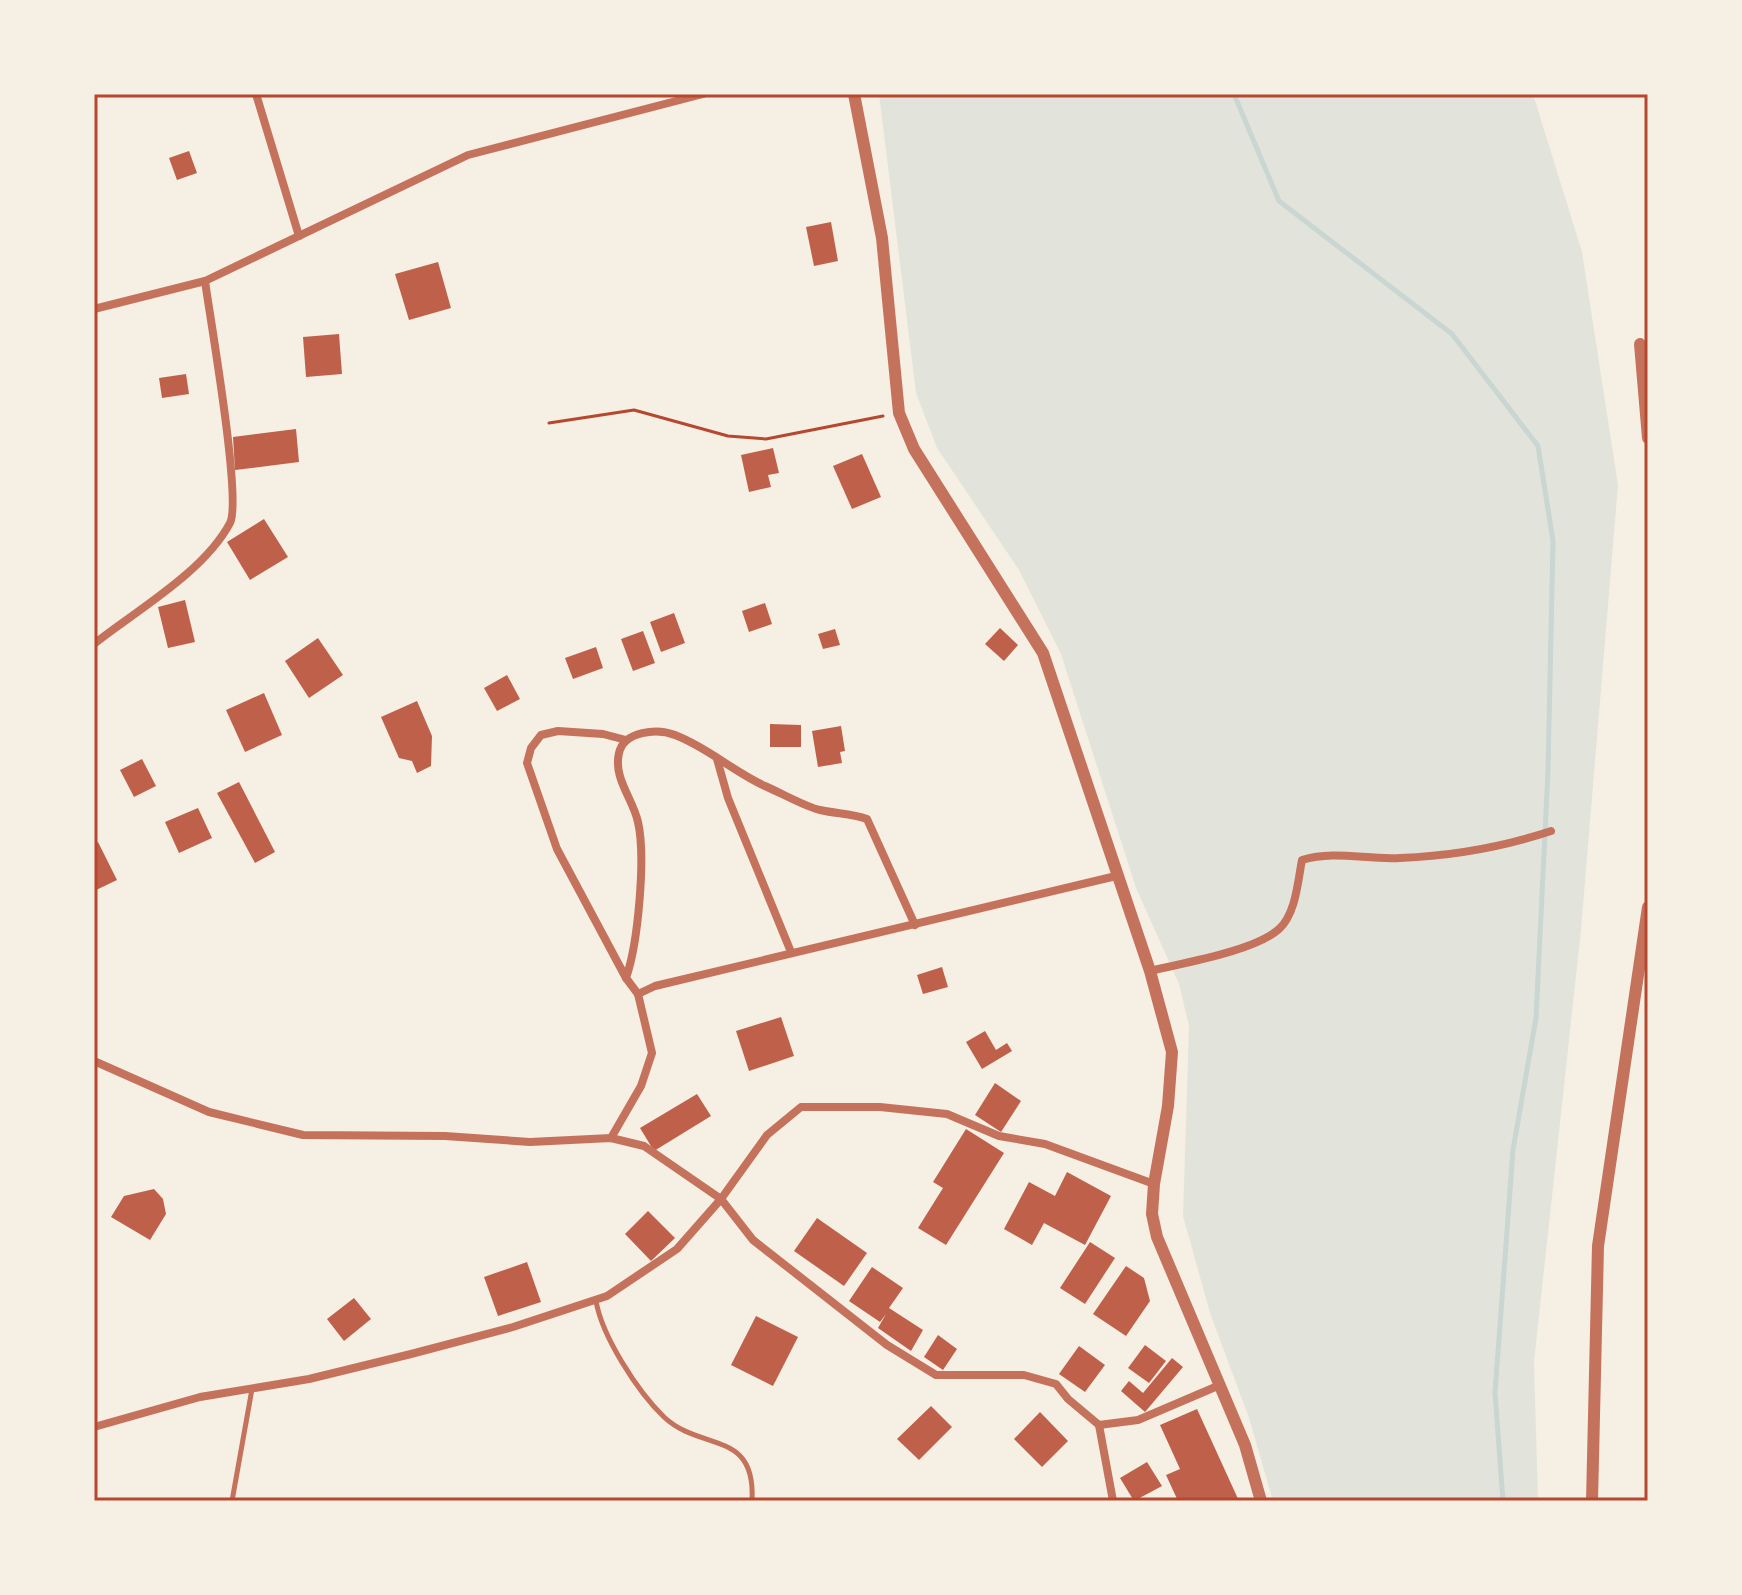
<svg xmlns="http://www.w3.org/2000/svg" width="1742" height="1595" font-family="'Sofia Sans Condensed',sans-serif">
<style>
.green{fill:#e2e4dc}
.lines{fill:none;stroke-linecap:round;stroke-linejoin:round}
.stream{stroke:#c9d6d2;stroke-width:5}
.building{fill:#bf614a}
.path{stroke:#b5482f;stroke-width:3}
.service{stroke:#c5725c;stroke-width:5}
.minor{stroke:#c5725c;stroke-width:8}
.tertiary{stroke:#c5725c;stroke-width:12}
.neatline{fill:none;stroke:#b5482f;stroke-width:3}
</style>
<rect width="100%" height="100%" fill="#f6efe4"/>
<path class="green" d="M879,94h654l49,158 36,233 -37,445 -47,432 4,139h-265l-24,-83 -39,-105 -27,-97 6,-190 -10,-42 -43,-96 -75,-234 -42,-84 -82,-122 -21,-55z"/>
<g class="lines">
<path class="stream" d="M1234,94l45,107 173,133 86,112 15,95 -5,230 -12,247 -23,132 -18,243 8,108"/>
</g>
<g class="building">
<path d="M189,151l8,22 -20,7 -8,-22z"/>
<path d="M831,222l7,39 -24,5 -8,-39z"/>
<path d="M438,262l13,46 -42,12 -14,-46z"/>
<path d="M339,334l3,40 -36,3 -3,-40z"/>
<path d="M186,374l3,20 -27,4 -3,-20z"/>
<path d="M296,429l3,33 -64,8 -2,-33z"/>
<path d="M773,448l6,25 -11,2 3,12 -22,5 -8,-37z"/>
<path d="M862,454l19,43 -29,12 -19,-43z"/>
<path d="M264,519l24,38 -38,23 -23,-38z"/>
<path d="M185,600l10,42 -27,6 -10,-41z"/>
<path d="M765,603l7,21 -23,8 -7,-21z"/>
<path d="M674,613l11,30 -24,9 -11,-30z"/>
<path d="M1000,628l18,17 -14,16 -19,-17z"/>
<path d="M835,629l5,16 -17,4 -5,-15z"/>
<path d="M643,631l12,32 -22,8 -12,-32z"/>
<path d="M318,638l25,37 -34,23 -24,-37z"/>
<path d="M596,647l7,21 -30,11 -8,-21z"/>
<path d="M507,675l13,24 -23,12 -13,-23z"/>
<path d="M264,693l18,42 -37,17 -19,-42z"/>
<path d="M417,701l15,35 -1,30 -14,7 -5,-12 -13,-3 -18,-41z"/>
<path d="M770,724l31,1v22h-31z"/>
<path d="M841,726l4,25 -5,1 2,11 -24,4 -6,-36z"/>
<path d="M142,759l14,27 -22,11 -14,-27z"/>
<path d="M239,782l36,70 -20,11 -38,-70z"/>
<path d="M198,808l14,30 -33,15 -14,-31z"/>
<path d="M98,842l19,38 -23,11v-47z"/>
<path d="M942,967l6,20 -25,7 -6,-19z"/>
<path d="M781,1017l13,39 -45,15 -13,-40z"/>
<path d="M985,1031l11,19 11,-7 5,8 -30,18 -16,-27z"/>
<path d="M995,1083l26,18 -20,31 -26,-17z"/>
<path d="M697,1094l14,22 -57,35 -14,-23z"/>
<path d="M966,1129l38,24 -58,92 -28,-17 25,-40 -10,-6z"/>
<path d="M1067,1172l44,24 -26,49 -41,-22 -12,22 -28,-16 25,-47 26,14z"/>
<path d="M154,1189l9,10 3,15 -16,26 -39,-23 13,-21z"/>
<path d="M648,1211l27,27 -24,23 -26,-27z"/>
<path d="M817,1218l50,35 -23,33 -50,-35z"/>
<path d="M1090,1242l25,16 -30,46 -25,-16z"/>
<path d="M527,1262l14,40 -43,14 -14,-39z"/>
<path d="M1126,1266l18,12 6,23 -24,35 -33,-22z"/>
<path d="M872,1267l31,21 -14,20 34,22 -12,21 -33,-23 8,-14 -6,8 -31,-21z"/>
<path d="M354,1298l17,21 -27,22 -17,-22z"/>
<path d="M756,1316l42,21 -25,49 -42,-21z"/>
<path d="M938,1335l19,14 -14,21 -19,-13z"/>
<path d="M1145,1345l21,16 -17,22 -21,-15z"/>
<path d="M1079,1346l26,19 -20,27 -26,-18z"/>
<path d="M1172,1358l11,9 -38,45 -24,-21 8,-10 14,12z"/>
<path d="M931,1406l21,21 -33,33 -22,-21z"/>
<path d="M1197,1409l42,92h-61l-12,-26 14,-6 -20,-44z"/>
<path d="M1040,1412l28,29 -26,26 -28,-28z"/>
<path d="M1147,1462l15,24 -28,15 -14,-23z"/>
</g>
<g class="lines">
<path class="path" d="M549,423l85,-13 94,26 38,3 117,-23"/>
<g class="service">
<path d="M596,1301c6,35 41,90 68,116 37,35 92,12 88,84"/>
<path d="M232,1501l20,-112"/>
</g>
<g class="minor">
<path d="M256,94l43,142"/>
<path d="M94,309l111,-28 263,-126 235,-61"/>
<path d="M94,644c43,-34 110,-72 136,-121 12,-23 -20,-205 -25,-242"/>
<path d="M717,759l11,39 63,154"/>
<path d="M1150,971c33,-8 105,-20 129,-42 17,-15 19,-49 23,-69 33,-10 64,0 98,-2 51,-2 103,-11 151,-27"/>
<path d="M626,978l-69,-129 -30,-86 4,-15 10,-13 17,-4 45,3 23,6"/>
<path d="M638,994l-12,-16c12,-34 20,-121 12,-156 -5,-23 -25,-44 -19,-69 5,-22 38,-25 56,-18 32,12 59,37 90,51 14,6 43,22 55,24 17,4 31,3 47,9l48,106"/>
<path d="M94,1061l115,51 94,23 142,1 85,6 81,-4 33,8 77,53 32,41 134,105 49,30h88l32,9 12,15 31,26 39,-5 82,-35"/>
<path d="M611,1138l30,-52 11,-33 -14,-59 17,-8 461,-110"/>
<path d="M1099,1425l14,76"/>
<path d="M94,1427l106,-30 109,-18 102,-25 102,-27 94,-31 70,-47 44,-50 46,-64 34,-28h79l67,7 52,22 46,8 109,40"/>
</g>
<g class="tertiary">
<path d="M854,94l28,144 17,175 15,36 129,204 107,318 22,81 -4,54 -14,78 -2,30 5,23 88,208 16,56"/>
<path d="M1640,344l8,94"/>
<path d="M1592,1501l6,-255 50,-339"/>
</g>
</g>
<rect width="1742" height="1595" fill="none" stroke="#f6efe4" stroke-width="192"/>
<rect x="96" y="96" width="1550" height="1403" class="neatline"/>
</svg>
